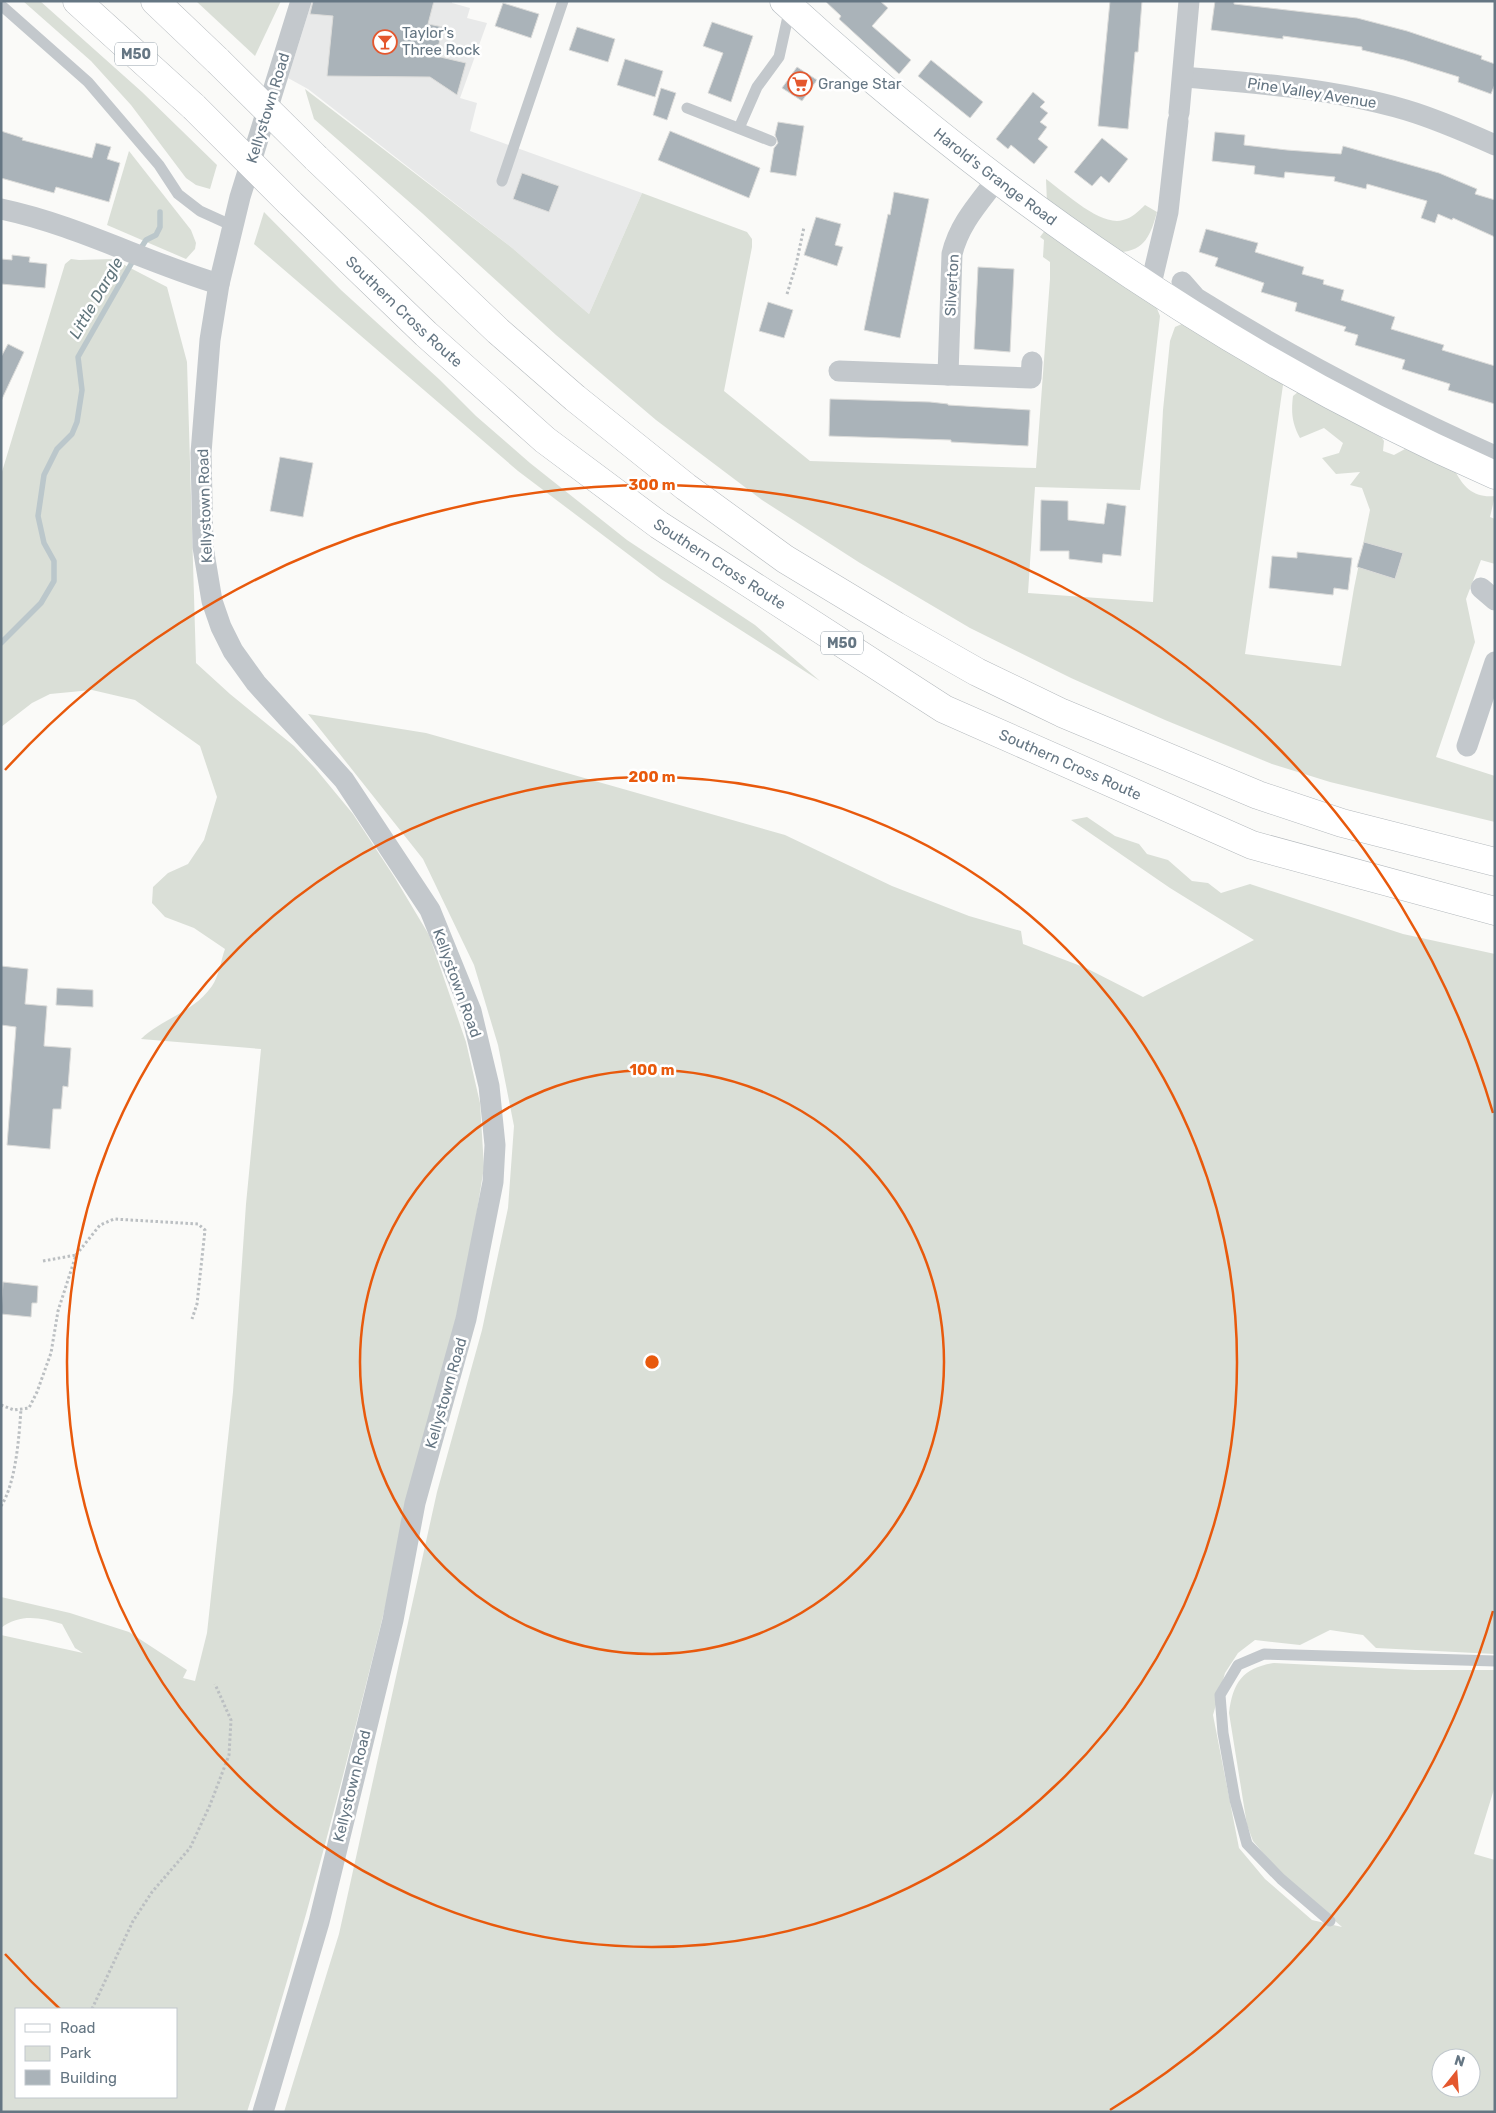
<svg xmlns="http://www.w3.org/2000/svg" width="1496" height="2113" font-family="Rubik,sans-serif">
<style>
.built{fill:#e8e9e9}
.green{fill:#dadfd7;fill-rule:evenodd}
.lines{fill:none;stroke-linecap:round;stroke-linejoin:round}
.stream{stroke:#bbc7cb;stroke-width:5.5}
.building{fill:#aab3b9;stroke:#dcdcda}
.secondary-casing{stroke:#b3babf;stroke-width:29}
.highway-casing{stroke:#b4b9bd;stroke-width:29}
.path{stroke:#bbbfc2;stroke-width:3;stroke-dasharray:2.5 2.5;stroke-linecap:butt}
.lane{stroke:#c3c8cc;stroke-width:11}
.street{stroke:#c3c8cc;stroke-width:21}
.secondary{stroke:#fff;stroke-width:28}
.highway{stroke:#fff;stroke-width:28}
.highway-bridge-casing{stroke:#b4b9bd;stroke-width:29;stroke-linecap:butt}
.highway-bridge{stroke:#fff;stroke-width:28}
.ring{fill:none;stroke:#e8590c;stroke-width:2.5}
.labels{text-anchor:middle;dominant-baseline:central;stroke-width:5;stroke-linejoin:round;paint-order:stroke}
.shield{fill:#fff;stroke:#939fa8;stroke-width:1}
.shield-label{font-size:14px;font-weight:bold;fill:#657683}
.poi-label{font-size:15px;fill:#657683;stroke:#fff;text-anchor:start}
.street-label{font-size:15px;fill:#657683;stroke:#fff}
.water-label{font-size:16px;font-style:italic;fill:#60757c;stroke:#fff}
.centre{fill:#e8590c;stroke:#fff;stroke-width:2.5}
.ring-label{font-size:15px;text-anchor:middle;font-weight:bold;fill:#e8590c;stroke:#fff;stroke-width:5;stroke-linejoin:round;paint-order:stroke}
</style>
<rect width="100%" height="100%" fill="#fafaf8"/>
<path class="built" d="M312,1h140v2l18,5 -3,10 20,5 -27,75 17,5 -7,28 172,62 -53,121 -78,-67 -203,-158 -20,-11z"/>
<g class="green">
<path d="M23,1h17l102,91 75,73 -7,24 -14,-4 -10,-7 -55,-73 -40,-44z"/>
<path d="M196,1h85l-26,55z"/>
<path d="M305,89l206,158 78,67 53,-121 105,39 5,7v8l-28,144 86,70 226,7 14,-189v-17l-7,-5 1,-17 -4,-3 6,-8 110,77 4,10 -20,174 -105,-3 -7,106 125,9 10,-192 7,-69 5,-14 9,-4 96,56 3,6 -38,269 96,12 13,-78 16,-78 -8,-22 -12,-3 10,-13 -24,2 -14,-16 17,-5 4,-10 -19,-15 -24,10c-8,-15 -9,-25 -7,-42l5,-4 84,46 2,3 -1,10 11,4 11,-6 50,22c9,17 19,27 40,25l-5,21 5,2v45l-14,-4 -15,39 9,43 -39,115 59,19v46l-165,-40 -58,-18 -107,-44 -94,-42 -101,-50 -110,-65 -98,-63 -106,-80 -100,-85 -134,-122 -108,-94z"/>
<path d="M129,151l62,79 5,13 -1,6 -9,10 -79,-34z"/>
<path d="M1046,179c17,12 55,48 77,41 9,-2 16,-9 22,-15l12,7c-6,22 -12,39 -37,40l-73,-49z"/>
<path d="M264,212l77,78 99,90 36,36 54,47 97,77 128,85 65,56 -159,-102 -143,-108 -264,-227z"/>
<path d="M71,259l8,1 34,-1 54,28 20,75 9,301 34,31 64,52 21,22 38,46 42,64 34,57 37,107 14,61 4,64 -14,88 -19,85c-65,257 -122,518 -204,772h-246v-477l82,18 -8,-5 -13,-24c-21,-6 -41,-11 -61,4v-31l69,16 59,19 58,38 -4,8 12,3 12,-48 26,-241 13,-188 15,-155 -120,-10c23,-22 52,-26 71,-53 7,-10 9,-26 13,-37l-31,-21 -29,-11 -13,-14 1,-16 15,-14 20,-9 16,-24 13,-43 -17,-51 -65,-46 -43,-10 -42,4 -18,9 -31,24v-252l64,-211zM16,2009h160v88h-160z"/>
<path d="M308,714l118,19 359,102 107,51 77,30 52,15 2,13 63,24 57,29 111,-57 -84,-52 -99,-68 16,-3 28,19 24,8 8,10 21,6 24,21 16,2 13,10 29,-9 153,50 92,20v700l-119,-6 -13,-13 -33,-5 -30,15 -45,-5 -17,13 -13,20 -12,42 26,133 26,31 47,41 30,7 -64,-56 -25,-30 -6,-16 -18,-112c4,-31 14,-45 45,-50l141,7h80v116l-21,68 21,6v252h-1211l55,-178 98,-442 45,-162 26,-122 6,-82 -16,-81 -24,-80 -51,-106zM1441,2058h30v30h-30z"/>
</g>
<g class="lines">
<g class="stream">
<path d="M139,251l7,-11 10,-5 4,-8v-15"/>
<path d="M1,643l40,-40 13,-22v-20l-10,-18 -6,-27 6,-41 13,-26 15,-15 5,-12 5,-32 -4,-33 56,-98"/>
</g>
</g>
<g class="building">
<path d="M313,1h121l-6,23 15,3 -7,29 30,7 -9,32 -27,-18 -103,-1 6,-60 -23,-2z"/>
<path d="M825,1h55l8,7 -16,18 39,34 -12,14 -60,-55 2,-3z"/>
<path d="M1110,1h32l-4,51h-3l-7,77 -30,-3z"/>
<path d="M1215,1h19v3l123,14 50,13 75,25 -1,3 14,5v20l-4,10 -33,-12 1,-5 -55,-17 -42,-10v-3l-79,-11v3l-72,-9z"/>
<path d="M503,3l36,11 -8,24 -36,-12z"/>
<path d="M712,22l41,14 -22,66 -23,-9 15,-40 -20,-7z"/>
<path d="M577,27l38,12 -7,23 -39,-12z"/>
<path d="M625,59l38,12 -8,26 -38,-12z"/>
<path d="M931,60l52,42 -13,16 -52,-42z"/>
<path d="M797,67l20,13 -15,21 -20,-13z"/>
<path d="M661,88l15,5 -9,27 -14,-5z"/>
<path d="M1033,92l12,10 -5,5 8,6 -8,9 7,5 -9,12 10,8 -14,17 -23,-19 -3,4 -12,-10z"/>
<path d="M778,122l26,4 -8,50 -26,-4 4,-24 4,-5 -3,-8z"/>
<path d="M1,131l22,7 -1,2 70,18 4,-15 15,4 -4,12 13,4 -11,39 -53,-15 -2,6 -53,-15z"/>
<path d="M670,131l90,37 -11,30 -91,-38z"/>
<path d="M1215,132l30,3 -1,10 43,5 54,4 2,-8 96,27 38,16 -2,5 20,6v37l-42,-19 -1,2 -14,-6 -3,9 -14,-5 6,-17 -60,-17 -1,5 -32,-8 1,-4 -50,-5 -1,6 -30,-4 1,-8 -43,-5z"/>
<path d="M1102,138l26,21 -19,24 -8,-7 -9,10 -18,-14z"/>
<path d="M522,173l37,13 -10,26 -36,-13z"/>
<path d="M894,192l35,7 -29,139 -36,-8 24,-116 2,1z"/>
<path d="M816,217l25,7 -6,21 8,2 -6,19 -33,-11z"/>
<path d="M1206,229l52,14 -3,9 49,15 -2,7 22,6 -1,4 21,6 -3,10 54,17 -4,12 53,16 -2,5 53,16v38l-47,-14 2,-6 -48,-15 3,-9 -50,-15 3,-10 -14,-4 2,-4 -51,-16 2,-8 -36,-11 3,-9 -49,-17 3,-8 -19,-6z"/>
<path d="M12,255l18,2 -1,5 18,2 -2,24 -44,-4v-25l11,1z"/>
<path d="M978,267l36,2 -4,83 -36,-3z"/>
<path d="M768,302l25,8 -9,28 -25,-7z"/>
<path d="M8,344l16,8 -23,49v-44z"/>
<path d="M830,399l100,3 18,2v1l82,5 -2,36 -77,-4v-2l-122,-4z"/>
<path d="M280,457l33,6 -10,54 -33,-6z"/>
<path d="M1041,500l27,1v19l36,4 3,-21 19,3 -5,50 -18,-2 -1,9 -33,-4v-8h-29z"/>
<path d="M1364,542l39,11 -8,26 -38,-12z"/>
<path d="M1297,552l55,6 -4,32 -14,-2 -1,7 -64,-7 3,-32 25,2z"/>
<path d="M1,966l27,3 -3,35 22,2 -3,40 27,2 -3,39 -5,-1 -2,23h-8l-3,40 -43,-4 9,-118 -15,-2z"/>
<path d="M57,988l36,2v17l-37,-2z"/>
<path d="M3,1282l35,4 -1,17h-5l-1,14 -30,-3z"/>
</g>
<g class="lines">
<g class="secondary-casing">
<g id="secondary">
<path id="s1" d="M784,1c213,195 447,358 711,474"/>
</g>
</g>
<g class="highway-casing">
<g id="highway">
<path d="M77,1l117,106"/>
<path d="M155,1l63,60"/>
<path d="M316,158l182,173 77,67 111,89 99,72 111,67 81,46 85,41 196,82 84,28 153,39"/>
<path id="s2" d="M289,202l137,132 119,106 114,85 285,184 308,136 243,66"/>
</g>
</g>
<g class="path">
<path d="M787,294l9,-29 8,-38"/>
<path d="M43,1261l33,-6"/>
<path d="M1,1405l13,5 15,-2 8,-16 14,-39 7,-42 18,-56 24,-30 14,-6 84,5 7,6 -8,74 -5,15"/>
<path d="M1,1506c15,-23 18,-69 20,-97"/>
<path d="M92,2009l41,-88 19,-29 38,-44 20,-43 19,-50 2,-35 -16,-36"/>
</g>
<g class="lane">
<path d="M1,5l87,77 71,83 19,29 22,17 33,15"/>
<path d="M687,108l84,33"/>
<path d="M739,128l18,-41 22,-30 8,-36 8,-10"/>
<path d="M502,181l61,-180"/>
<path d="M1330,1921l-49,-42 -34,-35 -12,-44 -12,-67 -3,-38 18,-30 26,-11 231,7"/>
</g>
<g class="street">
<path d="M1183,77c75,6 151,12 223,33 30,9 60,22 89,35"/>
<path d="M1179,113l10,-112"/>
<path d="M1,209c76,16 144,53 218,75"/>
<path d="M1182,282l14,16c96,60 196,112 299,158"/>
<path d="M1150,288l18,-76 10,-91"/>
<path d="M839,371l192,7 1,-16"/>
<path d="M948,375l4,-121c7,-30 27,-51 45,-75"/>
<path d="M1481,588l14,12"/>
<path d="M1467,746l28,-84"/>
<path d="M263,2112l56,-190 74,-302 22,-117 51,-184 27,-137 2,-37 -6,-59 -18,-75 -41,-101 -86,-130 -88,-97 -23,-32 -12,-24 -9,-26 -9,-54 -2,-94 9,-113 9,-56 21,-87 61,-196"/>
</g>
<use href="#secondary" class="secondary"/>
<use href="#highway" class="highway"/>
<g class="highway-bridge-casing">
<g id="highway-bridge">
<path d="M218,61l98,97"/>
<path d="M194,107l95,95"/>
</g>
</g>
<use href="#highway-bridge" class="highway-bridge"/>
</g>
<g class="ring">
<circle cx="652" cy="1362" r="292"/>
<circle cx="652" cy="1362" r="585"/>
<path d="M1493 1611A877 877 0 0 1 1110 2110M60 2009A877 877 0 0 1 5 1954M5 770A877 877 0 0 1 1493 1113"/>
</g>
<defs>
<g id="bar-ring" transform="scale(1.25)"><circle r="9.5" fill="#fff" stroke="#e4572e" stroke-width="1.5"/><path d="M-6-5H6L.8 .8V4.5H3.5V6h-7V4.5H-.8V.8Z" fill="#e4572e"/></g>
<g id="supermarket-ring" transform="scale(1.25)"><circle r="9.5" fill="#fff" stroke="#e4572e" stroke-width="1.5"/><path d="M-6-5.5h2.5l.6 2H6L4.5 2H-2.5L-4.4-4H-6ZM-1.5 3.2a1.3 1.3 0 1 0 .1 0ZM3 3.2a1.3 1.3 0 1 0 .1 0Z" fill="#e4572e"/></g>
</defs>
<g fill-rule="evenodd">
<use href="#bar-ring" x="385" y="42"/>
<use href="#supermarket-ring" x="800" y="84"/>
</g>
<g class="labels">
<g class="shield">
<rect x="115" y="42.5" width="42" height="23" rx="4"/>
<rect x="821" y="631.5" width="42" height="23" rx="4"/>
</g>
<g class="shield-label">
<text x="136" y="54">M50</text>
<text x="842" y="643">M50</text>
</g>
<g class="poi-label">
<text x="402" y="33">Taylor's<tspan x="402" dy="17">Three Rock</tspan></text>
<text x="818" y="84">Grange Star</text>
</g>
<g class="street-label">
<text transform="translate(1312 93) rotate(9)">Pine Valley Avenue</text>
<text transform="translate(268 108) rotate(-73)">Kellystown Road</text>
<text stroke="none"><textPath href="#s1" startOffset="275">Harold's Grange Road</textPath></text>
<text transform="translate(952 285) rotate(-87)">Silverton</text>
<text stroke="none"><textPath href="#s2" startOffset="159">Southern Cross Route</textPath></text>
<text transform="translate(205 506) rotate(-92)">Kellystown Road</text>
<text stroke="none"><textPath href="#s2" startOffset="564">Southern Cross Route</textPath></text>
<text stroke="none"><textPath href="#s2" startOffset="969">Southern Cross Route</textPath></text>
<text transform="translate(457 983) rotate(70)">Kellystown Road</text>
<text transform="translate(446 1393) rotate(-74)">Kellystown Road</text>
<text transform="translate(352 1786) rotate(-76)">Kellystown Road</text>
</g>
<g class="water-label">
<text transform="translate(96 298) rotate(-60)">Little Dargle</text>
</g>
</g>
<circle cx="652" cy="1362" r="8" class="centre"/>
<g class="ring-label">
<text x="652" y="490">300 m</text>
<text x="652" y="782">200 m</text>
<text x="652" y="1075">100 m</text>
</g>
<rect width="1496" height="2113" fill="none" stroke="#657683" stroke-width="5"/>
<rect x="15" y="2008" width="162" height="90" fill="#ffffff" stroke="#c1c8cd"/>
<rect x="25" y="2024" width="25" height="8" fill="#ffffff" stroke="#c1c8cd"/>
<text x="60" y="2033" font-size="15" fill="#657683">Road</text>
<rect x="25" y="2046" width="25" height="15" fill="#dadfd7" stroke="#c1c8cd"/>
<text x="60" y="2058" font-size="15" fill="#657683">Park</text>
<rect x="25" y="2070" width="25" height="15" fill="#aab3b9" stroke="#c1c8cd"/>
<text x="60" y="2083" font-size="15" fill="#657683">Building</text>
<g transform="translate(1456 2073) rotate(17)"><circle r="24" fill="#ffffff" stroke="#c1c8cd"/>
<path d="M0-4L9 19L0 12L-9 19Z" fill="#e4572e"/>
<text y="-8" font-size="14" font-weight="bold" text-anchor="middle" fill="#657683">N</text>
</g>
</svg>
